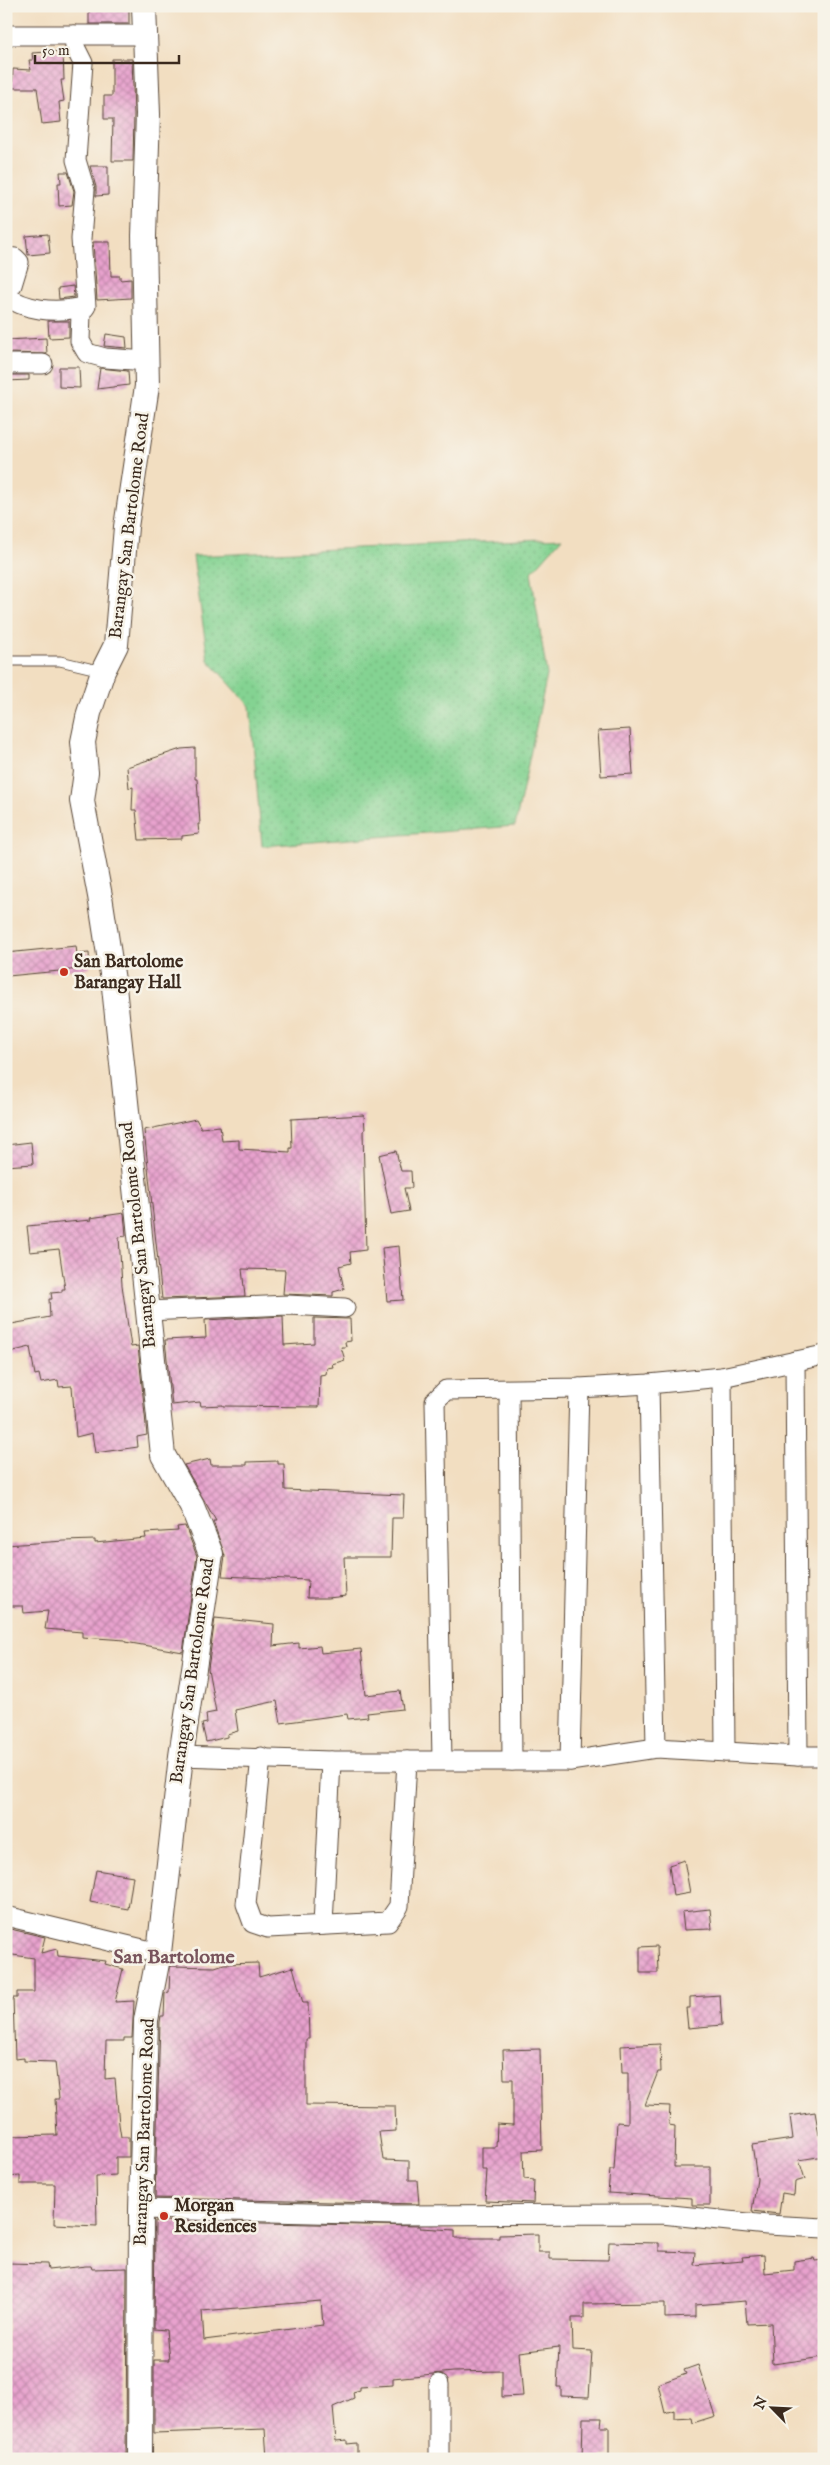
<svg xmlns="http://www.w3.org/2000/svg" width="830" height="2465" font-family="'IM FELL English',serif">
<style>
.green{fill:url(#green-dots);stroke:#607e58}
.building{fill:url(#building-cross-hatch);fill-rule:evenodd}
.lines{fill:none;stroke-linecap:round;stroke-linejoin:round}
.service-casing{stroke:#564536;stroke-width:11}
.minor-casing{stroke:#564536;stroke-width:21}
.tertiary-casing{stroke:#564536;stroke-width:26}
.service{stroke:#fff;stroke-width:9}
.minor{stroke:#fff;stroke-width:19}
.tertiary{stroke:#fff;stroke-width:24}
.poi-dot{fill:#c8321e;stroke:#f7f3e8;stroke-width:2}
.labels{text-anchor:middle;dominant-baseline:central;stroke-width:5;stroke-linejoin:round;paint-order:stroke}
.street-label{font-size:18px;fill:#3b2a1e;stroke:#f7f3e8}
.poi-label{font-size:18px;font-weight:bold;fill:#3b2a1e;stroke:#f7f3e8;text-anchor:start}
.quarter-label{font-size:20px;font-weight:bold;fill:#78545c;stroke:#f7f3e8}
</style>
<defs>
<pattern id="green-dots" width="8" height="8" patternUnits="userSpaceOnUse" patternTransform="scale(1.25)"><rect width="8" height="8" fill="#84d392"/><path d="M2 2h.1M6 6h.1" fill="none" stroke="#73b57d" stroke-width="1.8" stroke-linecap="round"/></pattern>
<pattern id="building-cross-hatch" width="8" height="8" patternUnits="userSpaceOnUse" patternTransform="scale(1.25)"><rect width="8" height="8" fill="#e8a2ce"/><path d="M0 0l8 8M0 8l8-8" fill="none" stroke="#bd84a7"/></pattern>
</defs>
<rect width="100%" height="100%" fill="#f7f3e8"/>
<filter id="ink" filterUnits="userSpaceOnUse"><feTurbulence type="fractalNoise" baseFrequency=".02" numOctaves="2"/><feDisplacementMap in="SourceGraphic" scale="10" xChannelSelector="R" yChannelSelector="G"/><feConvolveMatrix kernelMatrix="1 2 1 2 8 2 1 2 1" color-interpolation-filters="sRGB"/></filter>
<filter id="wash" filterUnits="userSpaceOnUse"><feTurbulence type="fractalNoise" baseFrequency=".0096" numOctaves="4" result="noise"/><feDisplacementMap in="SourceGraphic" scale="20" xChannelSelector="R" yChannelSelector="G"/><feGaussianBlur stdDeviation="1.12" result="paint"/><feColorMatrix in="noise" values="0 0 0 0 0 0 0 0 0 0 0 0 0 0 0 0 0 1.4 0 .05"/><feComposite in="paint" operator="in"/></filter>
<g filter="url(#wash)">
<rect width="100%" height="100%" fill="#f2dec1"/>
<path class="green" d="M562,538l-31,35 16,102 -32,151 -253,20 -12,-140 -42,-46 -15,-104z"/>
<g id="blocks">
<g class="building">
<rect x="89" y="6" width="40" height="18"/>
<path d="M63,51l1,29h-3l3,21 -5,1 2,20 -19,2 -5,-36h-25l1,-19 18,1 -2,-10h4l-1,-7z"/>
<path d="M112,59h20l2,55 -1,47h-21l1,-42h-9v-23h8z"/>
<path d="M90,166h18v29l-12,1v-9z"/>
<path d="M60,172h8l6,19 -2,14 -13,1 -1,-23h3z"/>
<path d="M48,234l2,19 -22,2 -2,-19z"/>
<path d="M93,242h17l1,34h9v4l11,-1v19l-34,2z"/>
<path d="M73,286l1,11 -15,2 -1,-11z"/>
<path d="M48,321h21v16l-20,1z"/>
<path d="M106,334l20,3 1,11 -23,-2z"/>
<path d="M46,338l1,16 -41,-1v-13z"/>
<path d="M59,367h20l1,21 -21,-1z"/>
<path d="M100,368l28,3 1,14 -32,4z"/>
<path d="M6,375h23v5l-23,1z"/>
<path d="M630,729l3,45 -32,2 -3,-45z"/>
<path d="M195,748v31h2l3,45h-2l1,10 -17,2v3l-43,1 -3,-30h-4l1,-23 -4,1 -2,-21 54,-18z"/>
<path d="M76,946l1,8 12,-1 1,15 -82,8 -2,-23z"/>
<path d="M364,1115l1,15 -2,1 3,119 -16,2 1,11 -12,3 5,23 -11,3v4l-50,-2 2,-24 -43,-1 3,27 -83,3 -18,-169 52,-11 5,9 19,-2 2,15 17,-1v9l51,3v-4h2l-1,-29z"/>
<path d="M31,1142l2,22 -27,2v-21z"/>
<path d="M396,1151l5,20h10l1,17h-8l5,23 -18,3 -12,-59z"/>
<path d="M124,1213l2,23 -7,1 3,48 9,62 7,-1 9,89 -10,2 1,10 -43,6 -3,-20 -16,4 -4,-51 -13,1 -1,-7 -17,3 -2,-9 -4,1 -5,-28 -20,5 -1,-3 -3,1v-25l44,-8 -1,-18h3l-1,-6 11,-1v-3h3l-6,-40 -29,3 -3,-26 64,-6 -1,-2z"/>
<path d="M399,1246l4,54 -16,1 -5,-53z"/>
<path d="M283,1316l1,29 30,-2v-25l36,1 1,22 -6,1 1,5h-5l4,13 -13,4 1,3 -6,1 -1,6 -6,1 -1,32 -96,-1v-1l-22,1 -1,-4 -28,3 -7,-65 41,-2 -1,-18z"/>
<path d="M210,1459l1,6h36v-3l31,-1v3h6l1,26 119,5 -1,23h-11l-1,39h-47l2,39 -18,2h-21l1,-18 -86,-4 3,-20 -12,-35h3l-32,-56z"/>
<path d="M185,1526l12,30 -14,96 -58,-10v-2l-43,-3v-5l-37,-3 3,-18 -24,2 -1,-7h-15l-2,-61 58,-4 31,-1v3l20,-2 31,-3 -1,-5 33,-2 -1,-4z"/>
<path d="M215,1618l59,6 -1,22 26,-3v5l21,-2 1,7 40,-4 5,46 34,-4 3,18 -36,4 1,4 -20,2 -1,-5 -66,9 -4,-22 -42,9 3,21 -11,3v3l-21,5 -4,-18 5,-1 -1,-9 10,-2 -8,-43z"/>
<path d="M684,1860l6,33 -17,3 -4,-31z"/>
<path d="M96,1870l37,6 -5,33 -38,-7z"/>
<path d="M710,1909l2,20 -28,1 -2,-18z"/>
<path d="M6,1928l39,9 -4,16 16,-4 1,7 48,5 -1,3 18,5 -8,33 19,-1 -2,37h-8v3h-18l-1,38 10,-1 4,46 2,13h8v20h-13v18l-20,1 1,50 -43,-2 1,-40h-35v-8l-14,1v-41l51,-1 -2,-36h4l-4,-37 -31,-1v-3l-9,1 -2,-61h4v-6h17v-34l-28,-4z"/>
<path d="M657,1946l1,27h-18v-26z"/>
<path d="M258,1963l1,14 34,-10 10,36h5l1,36h-3v66l89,1 1,25 -17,1 4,28 26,1v19h8l2,24 -264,-6 5,-176 1,-6h3l1,-23 4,-1 1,-26 45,1 9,-3z"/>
<path d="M720,1995l2,30 -34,3 -2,-20h4v-11z"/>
<path d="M660,2044l1,28h-3l-13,33 25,1 -1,19 6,1 -1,41h36v38h-18v-7l-84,-5 2,-23h4l3,-48 11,1v-50h-6l-1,-27z"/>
<path d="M540,2049l2,101 -19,1 1,28 10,1 -1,23 -48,-2 2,-31h-5v-23h14l1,-23 16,1v-46h-9l-1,-29z"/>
<path d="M815,2112l4,23h5v21l-25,4 6,19 -10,3 -1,13 -12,-2 -3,21 -27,-3 5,-32 -5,-34 41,-6 -3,-23z"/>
<path d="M155,2221l265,5v2l35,2v8h44v-3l39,-1v18h12v7l58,1 1,-18 50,1v8l36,1 -1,13 49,-4 -1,-4 22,-2 1,18 29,-3v-9l20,-3 1,3 9,-1v97l-51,7 -2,-41 -24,1 -2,-23 -50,4v12l-30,1v-15l-81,1v14h-12l1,32 19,1 -3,46 -28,-1v-9h-4l2,-40 -40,5 4,44 -21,1v-26l-49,1 -60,6v7l-33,2v3l-7,2 1,6 -21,9 3,34 11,-1v4l10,-1v16h-90l-2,-30 -111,4v-73h15l-3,-30 -12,-1zM321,2301l2,24 -119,15 -2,-29z"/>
<path d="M8,2263l39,1 1,6 38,-4h5l1,3 35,-1 -1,191h-120z"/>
<path d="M698,2365l17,51 -22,7 -1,-5 -18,1v-9l-9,3 -7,-29 28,-10 -2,-4z"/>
<path d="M583,2418h19l-1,9h8v29h-7v3h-20z"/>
</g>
</g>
</g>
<g filter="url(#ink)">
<use href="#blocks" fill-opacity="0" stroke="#564536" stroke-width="1"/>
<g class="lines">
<g class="service-casing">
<path id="service" d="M6,661h54l42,10"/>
</g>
<g class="minor-casing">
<g id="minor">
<path d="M6,35h140"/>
<path d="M74,35l1,12 8,16 -7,97 9,30 -4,49 5,67 -5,7"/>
<path d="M6,257l9,1 4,4 -7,23 -6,1"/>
<path d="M6,296c19,14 48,17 71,12l4,5 -1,28 7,12 18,5 42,3"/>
<path d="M6,364h37"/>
<path d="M147,1311l141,-6 57,3"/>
<path d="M722,1377l3,375"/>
<path d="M649,1384l7,364"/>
<path d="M509,1390l3,371"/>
<path d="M181,1756l150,5h239l86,-13 142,8 -3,-395"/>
<path d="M798,1756h26"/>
<path d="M261,1757l-15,147 7,19 15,5 120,-6 11,-16 8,-145"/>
<path d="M442,1760l-7,-359 11,-11 133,-2 70,-4 73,-7 102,-22"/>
<path d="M570,1761l9,-373"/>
<path d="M6,1916l153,37"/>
<path d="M323,1925l8,-164"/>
<path d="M141,2209l253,6 268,-1 105,11 57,3"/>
<path d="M439,2459v-75"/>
</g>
</g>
<g class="tertiary-casing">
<path id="tertiary" d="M140,2459l1,-250 5,-189 13,-67 22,-197 30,-202 -19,-48 -29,-51 -49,-468 -14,-91 -18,-95 4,-29 -3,-30 6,-29 14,-42 13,-26 10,-118 21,-141 -3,-150 4,-122 -4,-108"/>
</g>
<use href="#service" class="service"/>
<use href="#minor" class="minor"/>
<use href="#tertiary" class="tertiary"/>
</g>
</g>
<g class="poi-dot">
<circle cx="64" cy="972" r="5"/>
<circle cx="164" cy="2216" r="5"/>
</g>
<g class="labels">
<g class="street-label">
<text transform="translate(130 526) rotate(-83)">Barangay San Bartolome Road</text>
<text transform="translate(139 1235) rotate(-96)">Barangay San Bartolome Road</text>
<text transform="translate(193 1671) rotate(-82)">Barangay San Bartolome Road</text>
<text transform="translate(145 2132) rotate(-88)">Barangay San Bartolome Road</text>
</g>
<g class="poi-label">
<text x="74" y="962">San Bartolome<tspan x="74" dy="21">Barangay Hall</tspan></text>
<text x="174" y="2206">Morgan<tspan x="174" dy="21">Residences</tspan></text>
</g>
<g class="quarter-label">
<text x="174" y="1957">San Bartolome</text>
</g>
</g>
<rect width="830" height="2465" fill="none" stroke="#f7f3e8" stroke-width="25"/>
<g transform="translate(772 2408) rotate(294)" stroke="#f7f3e8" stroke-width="4" paint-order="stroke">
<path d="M0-4L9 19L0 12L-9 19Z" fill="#3b2a1e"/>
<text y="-8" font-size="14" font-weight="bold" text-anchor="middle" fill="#3b2a1e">N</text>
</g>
<path d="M35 55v8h144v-8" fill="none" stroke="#3b2a1e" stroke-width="2.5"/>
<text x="42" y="55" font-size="15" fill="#3b2a1e" stroke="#f7f3e8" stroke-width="4" paint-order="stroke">50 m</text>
</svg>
